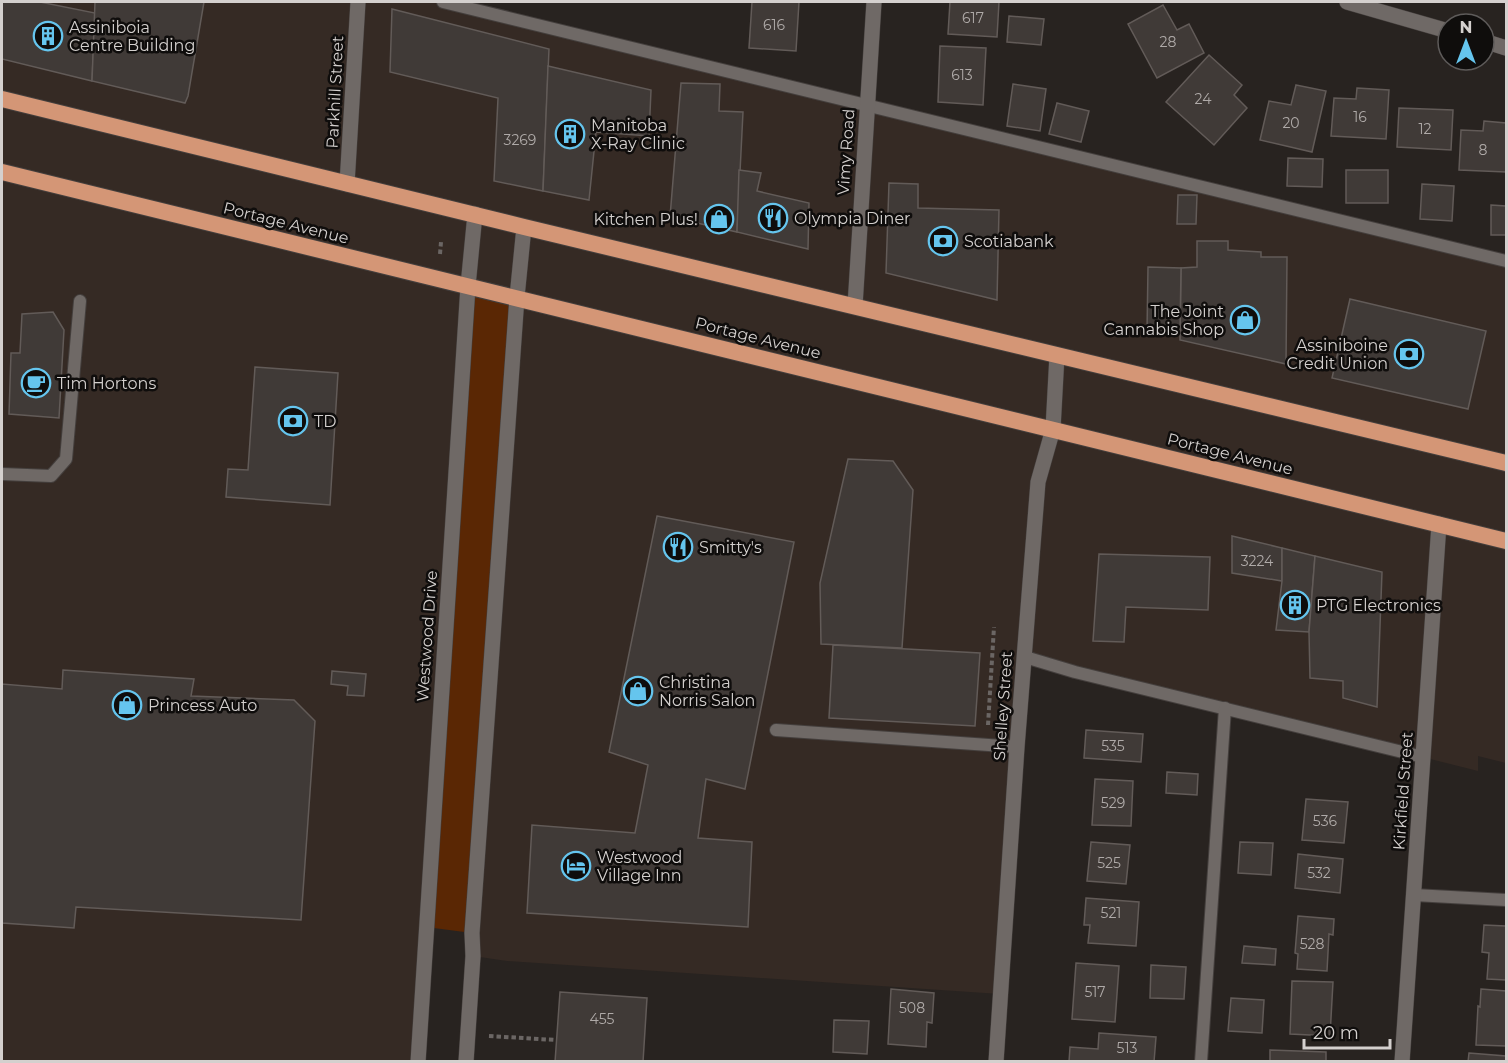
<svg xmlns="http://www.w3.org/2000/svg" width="1508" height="1063" font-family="Montserrat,sans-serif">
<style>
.built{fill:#352a24}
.green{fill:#5a2704}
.building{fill:#403a37;stroke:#625b58;stroke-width:1.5}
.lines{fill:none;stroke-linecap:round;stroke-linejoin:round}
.service-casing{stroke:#443f3d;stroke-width:14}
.minor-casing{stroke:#443f3d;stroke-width:16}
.tertiary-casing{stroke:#443f3d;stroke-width:16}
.trunk-casing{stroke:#443f3d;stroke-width:18}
.path{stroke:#6b6664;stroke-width:4;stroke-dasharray:4.5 3;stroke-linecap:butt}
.service{stroke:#6f6966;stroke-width:12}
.minor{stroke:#6f6966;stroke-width:15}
.tertiary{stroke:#6f6966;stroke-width:15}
.trunk{stroke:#d49676;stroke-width:16}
.labels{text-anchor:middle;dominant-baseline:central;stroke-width:5;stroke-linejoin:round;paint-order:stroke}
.number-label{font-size:14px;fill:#afaaa8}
.poi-label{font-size:16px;fill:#d4d0ce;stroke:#0f0d0c;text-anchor:start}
.street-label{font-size:16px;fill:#d4d0ce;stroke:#0f0d0c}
</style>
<rect width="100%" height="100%" fill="#282320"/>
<path class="built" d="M2,2h441l1063,259v502l-28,-7v15l-453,-114 -25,337 -493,-33 -34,-5 -5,-670 -50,775 -416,1z"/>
<path class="green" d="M468,286l49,11 -45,636 -46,-6z"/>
<g class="building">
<path d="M2,2h38l55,11 -3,68 -90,-22z"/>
<path d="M95,2h109l-16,94 -3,7 -93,-22z"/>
<path d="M752,2h47l-3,49 -47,-3z"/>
<path d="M950,2h49l-2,35 -49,-3z"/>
<path d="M1163,5l14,25 12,-6 15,29 -47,25 -29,-54z"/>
<path d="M392,9l157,40 -6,142 -49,-10 4,-83 -108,-26z"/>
<path d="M1009,16l35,3 -3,26 -34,-3z"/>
<path d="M940,46l46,2 -3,57 -45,-3z"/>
<path d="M1209,55l33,30 -8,10 13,13 -33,37 -48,-43z"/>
<path d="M548,66l103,24 -2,46 -53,-4 -7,68 -46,-9z"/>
<path d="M681,83l39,1 -1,27 24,1 -6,120 -67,-15z"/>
<path d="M1013,84l33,5 -6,42 -33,-5z"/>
<path d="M1296,85l30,6 -14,61 -52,-12 9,-39 22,4z"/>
<path d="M1357,88l32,2 -3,49 -55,-3 3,-38 22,1z"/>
<path d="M1057,103l32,8 -8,31 -32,-8z"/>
<path d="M1399,108l54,2 -2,40 -54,-3z"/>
<path d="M1484,121l22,2v49l-47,-2 2,-40 22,1z"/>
<path d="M1288,158l35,1 -1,28 -35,-1z"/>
<path d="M739,170l22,3 -4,18 52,12 -1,46 -71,-17z"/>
<rect x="1346" y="170" width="42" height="33"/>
<path d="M889,183l29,1v24l81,2 -2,90 -111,-27z"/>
<path d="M1422,184l32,2 -2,35 -32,-2z"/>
<path d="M1178,195h19l-1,29h-19z"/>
<path d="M1491,205l15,1v29h-15z"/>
<path d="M1197,241h31v9l33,2v5h26l-1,107 -106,-24 1,-72 16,-1z"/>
<path d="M1148,267l33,1 -1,65 -33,-1z"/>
<path d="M1350,299l136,32 -18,78 -136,-31z"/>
<path d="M53,312l11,18 -5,88 -50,-4 2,-61h9l2,-39z"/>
<path d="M255,367l83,6 -8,132 -104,-8 2,-28 20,1z"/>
<path d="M848,459l45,2 20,29 -11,158 -81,-4 -1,-61z"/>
<path d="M657,516l137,26 -49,247 -39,-10 -8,59 54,4 -4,85 -221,-14 5,-88 103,8 13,-68 -39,-13z"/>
<path d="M1232,536l50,12v33l-50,-8z"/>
<path d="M1282,548l33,8 -6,76 -33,-2 6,-49z"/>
<path d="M1099,554l111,3 -2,53 -82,-3 -2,35 -31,-1z"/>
<path d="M1315,556l67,16 -5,135 -34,-9v-17l-33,-3 -1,-46z"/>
<path d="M833,645l147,8 -5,73 -146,-8z"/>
<path d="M63,670l131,9 -3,17 103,4 21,21 -14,199 -225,-13 -2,21 -72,-5v-239l60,5z"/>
<path d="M332,671l34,3 -2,22 -17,-1 1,-9 -17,-2z"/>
<path d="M1086,730l57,4 -2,28 -57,-4z"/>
<path d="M1167,772l31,2 -1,21 -31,-2z"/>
<path d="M1095,779l38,2 -2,45 -39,-1z"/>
<path d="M1306,799l42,3 -4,41 -42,-3z"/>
<path d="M1091,842l39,3 -4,39 -39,-3z"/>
<path d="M1240,842l33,1 -2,32 -33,-2z"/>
<path d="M1298,854l45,5 -3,34 -45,-5z"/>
<path d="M1086,898l53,4 -3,44 -48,-3 2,-18h-6z"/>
<path d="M1298,916l36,3 -1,16 -4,-1 -2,37 -30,-2 1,-15 -3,-1z"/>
<path d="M1484,925l22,1v54l-19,-1 2,-26 -7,-1z"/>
<path d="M1244,946l32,3 -1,16 -33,-2z"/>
<path d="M1076,963l43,3 -4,56 -43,-3z"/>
<path d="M1151,965l35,2 -2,32 -34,-1z"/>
<path d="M1292,981l41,1 -3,54 -40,-2z"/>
<path d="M891,989l43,4 -2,30 -5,-1 -1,25 -38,-3z"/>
<path d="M1481,989l25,2v55l-30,-1 2,-39 2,1z"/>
<path d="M560,992l87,6 -4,64h-88z"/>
<path d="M1231,998l33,2 -2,33 -34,-2z"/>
<path d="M834,1020l35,1 -2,33 -34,-2z"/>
<path d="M1099,1033l57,4 -2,25h-85l1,-15 28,2z"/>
<path d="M1270,1050l56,2v10h-56z"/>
<path d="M1469,1053l37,3v6h-38z"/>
</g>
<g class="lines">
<g class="service-casing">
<g id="service">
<path d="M443,2l1063,259"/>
<path d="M2,474l49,2 15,-17 14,-158"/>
<path d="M1025,657l50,15 348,85"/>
<path d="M776,730l241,17"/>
<path d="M1414,895l92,5"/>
<path d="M1201,1062l24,-354"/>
</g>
</g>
<g class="minor-casing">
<g id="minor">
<path d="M1347,2l101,29"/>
<path d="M1484,41l22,7"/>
<path d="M347,184l11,-182"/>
<path d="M855,306l19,-304"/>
<path d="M996,1062l21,-315 21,-265 15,-53 4,-74"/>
<path d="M1402,1062l37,-538"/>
</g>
</g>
<g class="tertiary-casing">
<g id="tertiary">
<path d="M418,1062l50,-776 7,-72"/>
<path d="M466,1062l7,-106 -1,-23 45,-636 7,-70"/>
</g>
</g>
<g class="trunk-casing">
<g id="trunk">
<path d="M2,99l522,128 982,236"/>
<path d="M2,172l1504,369"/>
</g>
</g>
<g class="path">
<path d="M440,254l1,-12"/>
<path d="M988,725l6,-98"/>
<path d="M489,1036l67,4"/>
</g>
<use href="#service" class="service"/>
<use href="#minor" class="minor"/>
<use href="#tertiary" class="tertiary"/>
<use href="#trunk" class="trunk"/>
</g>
<defs>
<g id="building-ring" transform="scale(1.5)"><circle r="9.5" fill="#0f0d0c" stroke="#65c5ee" stroke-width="1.5"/><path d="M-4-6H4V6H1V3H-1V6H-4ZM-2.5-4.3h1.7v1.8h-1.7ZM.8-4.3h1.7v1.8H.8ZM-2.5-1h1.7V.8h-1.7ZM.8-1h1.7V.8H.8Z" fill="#65c5ee"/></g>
<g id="restaurant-ring" transform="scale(1.5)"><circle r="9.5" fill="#0f0d0c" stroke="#65c5ee" stroke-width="1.5"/><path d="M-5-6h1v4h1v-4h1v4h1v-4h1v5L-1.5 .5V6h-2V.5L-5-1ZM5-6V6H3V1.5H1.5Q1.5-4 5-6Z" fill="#65c5ee"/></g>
<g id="shop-ring" transform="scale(1.5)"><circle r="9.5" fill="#0f0d0c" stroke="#65c5ee" stroke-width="1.5"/><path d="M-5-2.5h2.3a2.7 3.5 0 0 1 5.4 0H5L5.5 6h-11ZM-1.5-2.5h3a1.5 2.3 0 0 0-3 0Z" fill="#65c5ee"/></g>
<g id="bank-ring" transform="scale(1.5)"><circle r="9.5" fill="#0f0d0c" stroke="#65c5ee" stroke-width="1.5"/><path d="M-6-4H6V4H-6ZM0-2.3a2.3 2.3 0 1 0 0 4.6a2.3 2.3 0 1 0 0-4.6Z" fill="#65c5ee"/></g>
<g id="cafe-ring" transform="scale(1.5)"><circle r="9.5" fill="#0f0d0c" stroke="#65c5ee" stroke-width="1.5"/><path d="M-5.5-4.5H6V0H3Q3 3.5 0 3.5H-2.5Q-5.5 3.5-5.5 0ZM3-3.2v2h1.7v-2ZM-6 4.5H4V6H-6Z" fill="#65c5ee"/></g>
<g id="hotel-ring" transform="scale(1.5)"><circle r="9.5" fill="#0f0d0c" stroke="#65c5ee" stroke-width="1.5"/><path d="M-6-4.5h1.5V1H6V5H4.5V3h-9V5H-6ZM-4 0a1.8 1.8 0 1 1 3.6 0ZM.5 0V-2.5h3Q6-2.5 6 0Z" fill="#65c5ee"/></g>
</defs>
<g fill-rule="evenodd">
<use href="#building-ring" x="48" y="36"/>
<use href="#building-ring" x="570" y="134"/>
<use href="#restaurant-ring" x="773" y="218"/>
<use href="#shop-ring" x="719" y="219"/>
<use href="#bank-ring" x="943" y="241"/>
<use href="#shop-ring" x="1245" y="320"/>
<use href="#bank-ring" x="1409" y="354"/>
<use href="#cafe-ring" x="36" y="383"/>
<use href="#bank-ring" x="293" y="421"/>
<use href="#restaurant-ring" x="678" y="547"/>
<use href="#building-ring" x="1295" y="605"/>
<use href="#shop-ring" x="638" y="691"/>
<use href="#shop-ring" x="127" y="705"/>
<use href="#hotel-ring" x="576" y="866"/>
</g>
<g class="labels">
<g class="number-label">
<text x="973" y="18">617</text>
<text x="774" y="25">616</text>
<text x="1168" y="42">28</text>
<text x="962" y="75">613</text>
<text x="1203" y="99">24</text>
<text x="1360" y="117">16</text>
<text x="1291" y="123">20</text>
<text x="1425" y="129">12</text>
<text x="520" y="140">3269</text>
<text x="1483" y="150">8</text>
<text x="1257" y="561">3224</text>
<text x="1113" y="746">535</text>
<text x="1113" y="803">529</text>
<text x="1325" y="821">536</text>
<text x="1109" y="863">525</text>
<text x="1319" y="873">532</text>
<text x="1111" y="913">521</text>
<text x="1312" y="944">528</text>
<text x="1095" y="992">517</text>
<text x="912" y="1008">508</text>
<text x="602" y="1019">455</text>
<text x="1127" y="1048">513</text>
</g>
<g class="poi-label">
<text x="69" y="27">Assiniboia<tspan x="69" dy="18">Centre Building</tspan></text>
<text x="591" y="125">Manitoba<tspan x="591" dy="18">X-Ray Clinic</tspan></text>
<text x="794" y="218">Olympia Diner</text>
<text x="698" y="219" text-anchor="end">Kitchen Plus!</text>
<text x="964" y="241">Scotiabank</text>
<text x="1224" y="311" text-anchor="end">The Joint<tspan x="1224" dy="18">Cannabis Shop</tspan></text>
<text x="1388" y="345" text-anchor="end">Assiniboine<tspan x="1388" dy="18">Credit Union</tspan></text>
<text x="57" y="383">Tim Hortons</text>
<text x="314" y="421">TD</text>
<text x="699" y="547">Smitty's</text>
<text x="1316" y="605">PTG Electronics</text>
<text x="659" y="682">Christina<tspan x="659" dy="18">Norris Salon</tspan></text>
<text x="148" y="705">Princess Auto</text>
<text x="597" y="857">Westwood<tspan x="597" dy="18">Village Inn</tspan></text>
</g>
<g class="street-label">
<text transform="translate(335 92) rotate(-87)">Parkhill Street</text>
<text transform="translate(846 152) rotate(-86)">Vimy Road</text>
<text transform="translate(286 223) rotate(14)">Portage Avenue</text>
<text transform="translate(758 338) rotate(14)">Portage Avenue</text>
<text transform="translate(1230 454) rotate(14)">Portage Avenue</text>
<text transform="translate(427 636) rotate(-86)">Westwood Drive</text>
<text transform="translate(1003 706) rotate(-86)">Shelley Street</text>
<text transform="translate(1403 791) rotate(-86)">Kirkfield Street</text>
</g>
</g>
<rect width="1508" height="1063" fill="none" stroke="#d4d0ce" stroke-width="6"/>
<g transform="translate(1466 42)"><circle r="28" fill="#0f0d0c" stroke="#5e5b5a" stroke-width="1.5"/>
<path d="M0-4.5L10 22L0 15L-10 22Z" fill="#65c5ee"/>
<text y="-9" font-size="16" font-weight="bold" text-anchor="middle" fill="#d4d0ce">N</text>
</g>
<path d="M1304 1039v9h86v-9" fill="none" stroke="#d4d0ce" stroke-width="3"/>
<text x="1313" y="1039" font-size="18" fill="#d4d0ce" stroke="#0f0d0c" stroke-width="4.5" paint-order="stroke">20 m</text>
</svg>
